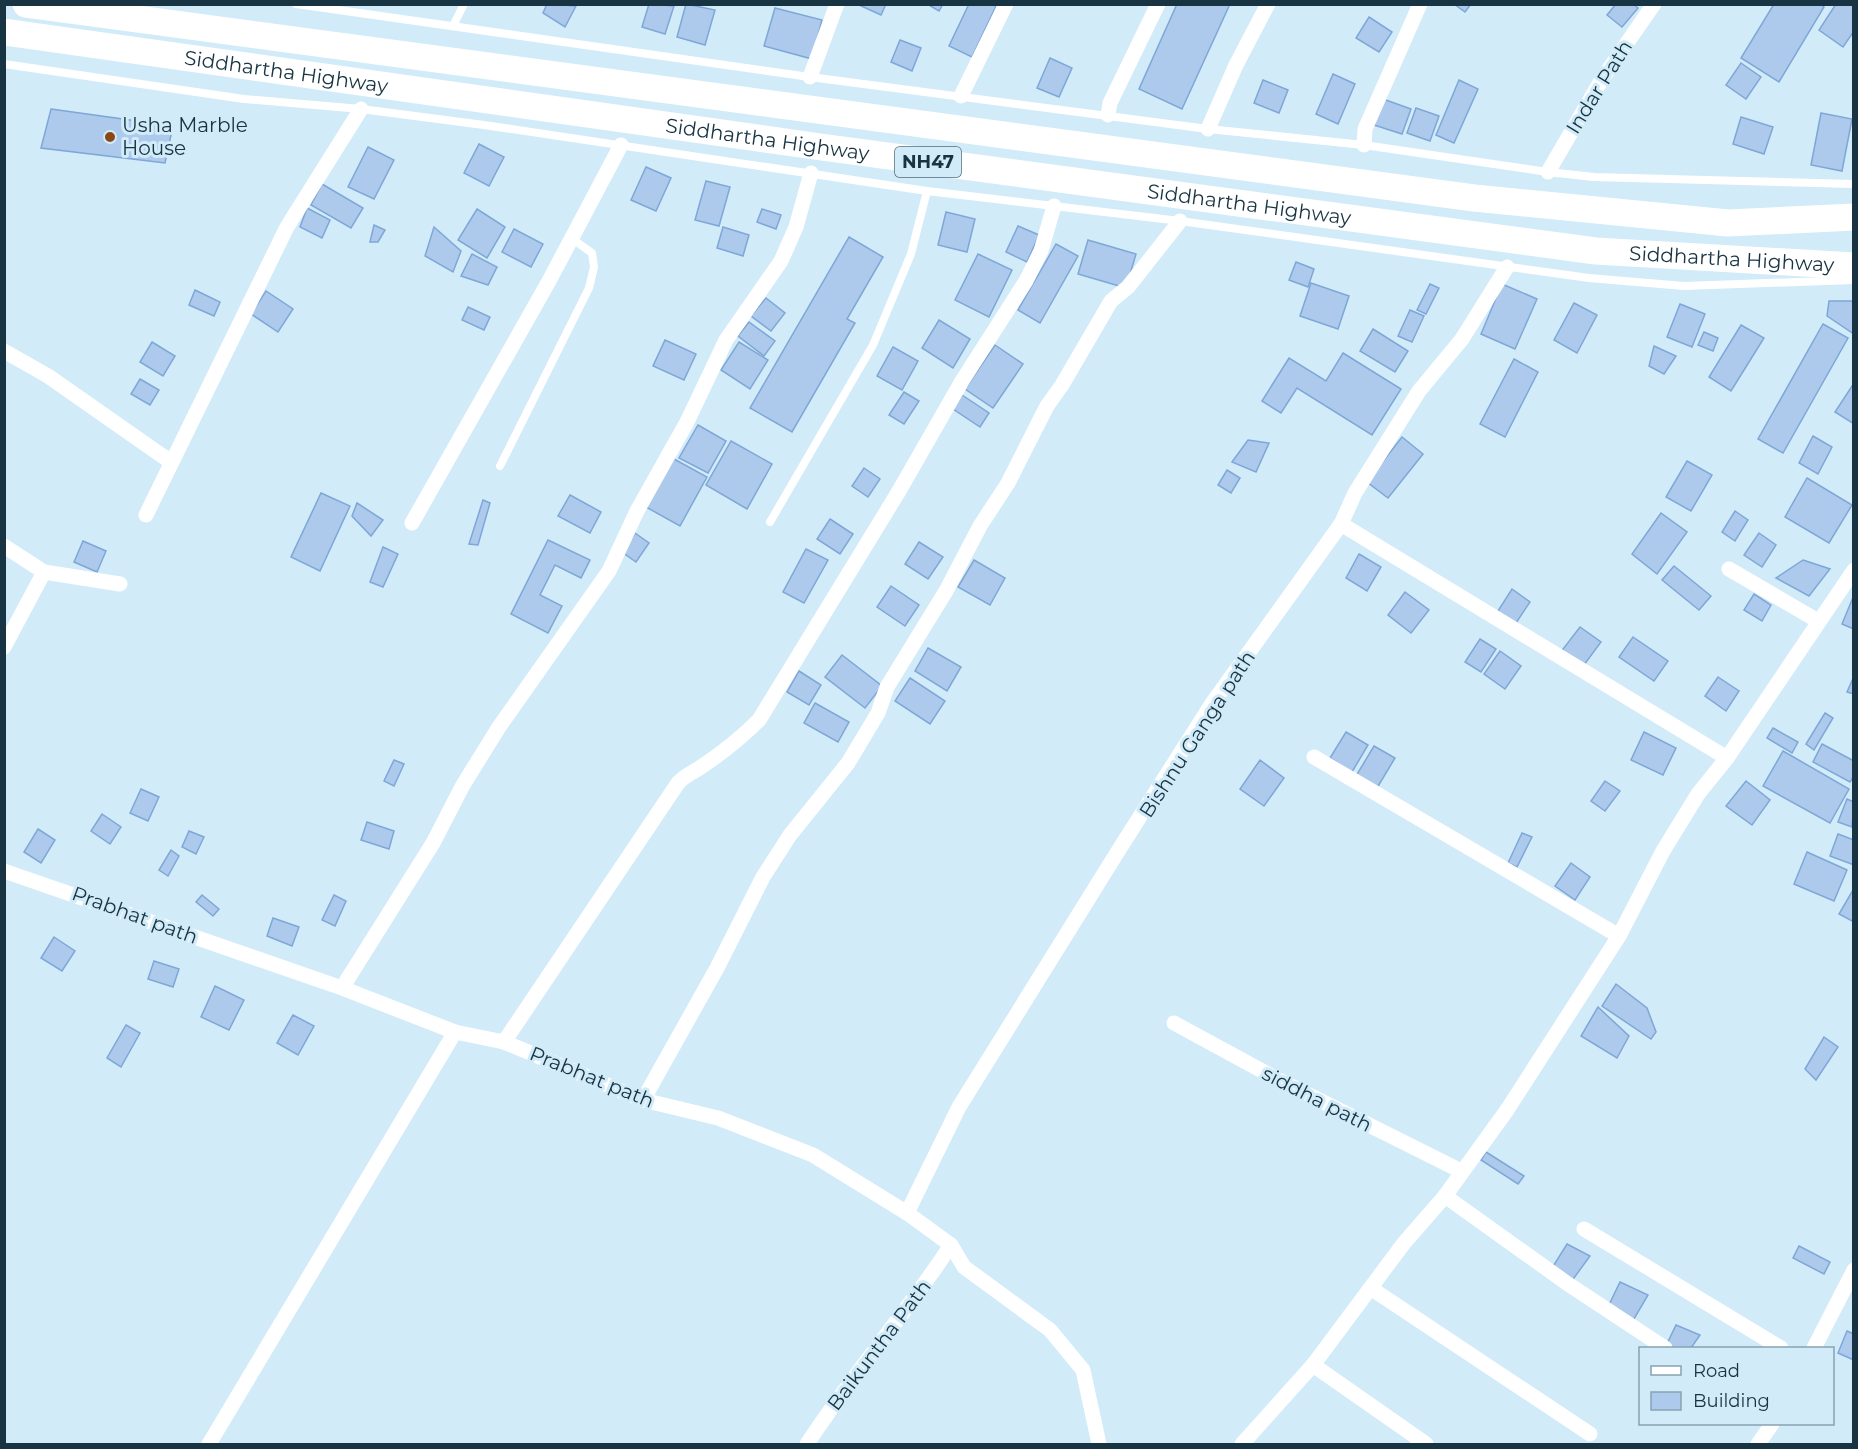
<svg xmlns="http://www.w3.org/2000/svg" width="1858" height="1449" font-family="Montserrat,sans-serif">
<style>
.building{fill:#adcaed;stroke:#7ea7d7;stroke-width:1.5}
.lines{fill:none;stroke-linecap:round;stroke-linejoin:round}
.lane{stroke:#fff;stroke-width:8}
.street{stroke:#fff;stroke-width:15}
.highway{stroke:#fff;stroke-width:27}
.poi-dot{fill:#8a4816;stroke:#d1ebf9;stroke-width:2}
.labels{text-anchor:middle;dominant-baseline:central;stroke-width:6;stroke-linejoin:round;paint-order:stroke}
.shield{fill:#d1ebf9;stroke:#506b79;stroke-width:1.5}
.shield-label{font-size:18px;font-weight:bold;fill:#183442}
.street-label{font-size:20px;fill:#183442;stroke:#d1ebf9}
.poi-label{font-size:20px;fill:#183442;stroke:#d1ebf9;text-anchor:start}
</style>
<rect width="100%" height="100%" fill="#d1ebf9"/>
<g class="building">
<path d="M547,4l29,2 -11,21 -22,-14z"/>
<path d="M649,4l25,2 -9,28 -23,-7z"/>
<path d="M686,4l29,6 -10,35 -28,-8z"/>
<path d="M857,4h29l-5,11z"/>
<path d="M927,4h16l-4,7z"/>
<path d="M969,4h28l-25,53 -23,-11z"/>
<path d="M1177,4h53l-48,105 -43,-20z"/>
<path d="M1454,4h17l-6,8z"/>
<path d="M1616,4h17l5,4 -16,19 -15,-12z"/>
<path d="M1774,4h46l4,3 -45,75 -38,-24z"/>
<path d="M1836,4h18v27l-11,16 -24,-17z"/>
<path d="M775,8l47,12 -10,39 -48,-13z"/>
<path d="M1369,17l23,15 -13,20 -23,-14z"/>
<path d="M900,40l21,8 -9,23 -21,-9z"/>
<path d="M1050,58l22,10 -13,29 -22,-9z"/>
<path d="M1741,63l20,14 -15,22 -20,-14z"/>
<path d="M1333,74l22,10 -17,40 -22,-10z"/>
<path d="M1263,80l25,10 -9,23 -25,-10z"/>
<path d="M1459,80l19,9 -24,54 -18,-8z"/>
<path d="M1383,99l28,10 -9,25 -28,-9z"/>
<path d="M1416,108l23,8 -9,25 -23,-8z"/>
<path d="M51,109l122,17 -8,37 -124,-15z"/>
<path d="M1821,113l31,6 -10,52 -31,-6z"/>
<path d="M1741,117l32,10 -9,27 -31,-10z"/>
<path d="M479,144l25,13 -15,29 -25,-13z"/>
<path d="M368,147l26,13 -20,39 -26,-12z"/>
<path d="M646,167l25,11 -15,33 -25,-11z"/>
<path d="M706,181l24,6 -11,39 -24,-6z"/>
<path d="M322,184l41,24 -12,20 -40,-23z"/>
<path d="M307,208l23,12 -8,18 -22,-11z"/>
<path d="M477,209l28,18 -18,31 -29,-18z"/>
<path d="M762,209l19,6 -5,14 -19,-7z"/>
<path d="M946,212l29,7 -8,33 -29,-7z"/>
<path d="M374,225l11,5 -7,12h-8z"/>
<path d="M1018,226l21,9 -12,27 -21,-10z"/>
<path d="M434,227l27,24 -8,21 -28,-16z"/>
<path d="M723,227l26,8 -6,21 -26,-8z"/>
<path d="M514,229l29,15 -12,23 -29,-15z"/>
<path d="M849,237l34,20 -36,62 8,4 -63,109 -42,-24z"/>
<path d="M1088,240l48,14 -10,34 -48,-14z"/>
<path d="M1056,244l22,12 -38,67 -22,-13z"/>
<path d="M472,254l25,13 -9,18 -27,-9z"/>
<path d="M978,254l34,16 -23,47 -34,-17z"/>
<path d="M1296,262l18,7 -6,18 -19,-7z"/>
<path d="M1311,283l38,13 -11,33 -38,-13z"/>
<path d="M1430,284l9,4 -13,26 -9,-4z"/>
<path d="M1502,284l35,15 -22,50 -34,-15z"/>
<path d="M195,290l25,12 -6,14 -25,-11z"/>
<path d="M266,291l27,18 -15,23 -27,-18z"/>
<path d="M766,298l19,15 -14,18 -20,-15z"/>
<path d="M1829,301h25v33l-27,-18z"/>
<path d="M1574,303l23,12 -20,38 -23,-13z"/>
<path d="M1680,304l25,10 -13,33 -25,-10z"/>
<path d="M468,307l22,10 -6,13 -22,-10z"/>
<path d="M1410,310l14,6 -12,26 -14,-6z"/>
<path d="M939,320l31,19 -17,29 -31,-20z"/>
<path d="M749,322l26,19 -11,15 -26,-20z"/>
<path d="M1823,324l25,14 -65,115 -25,-14z"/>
<path d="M1741,325l23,13 -33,53 -22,-14z"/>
<path d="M1373,329l35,22 -13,21 -35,-21z"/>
<path d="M1704,332l14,6 -5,13 -15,-6z"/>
<path d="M665,340l31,14 -12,26 -31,-14z"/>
<path d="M152,342l23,14 -12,20 -23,-14z"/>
<path d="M739,342l29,18 -18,29 -29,-19z"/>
<path d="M995,345l28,19 -30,44 -28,-19z"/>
<path d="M1654,346l22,10 -12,18 -15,-8z"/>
<path d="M893,347l25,14 -16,29 -25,-14z"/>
<path d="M1343,353l58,36 -29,46 -75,-47 -16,25 -19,-12 27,-43 37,23z"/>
<path d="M1514,359l24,13 -33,65 -25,-13z"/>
<path d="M140,379l19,11 -9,15 -19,-11z"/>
<path d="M1854,383v41l-19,-12z"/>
<path d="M904,392l15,9 -15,23 -15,-9z"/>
<path d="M962,395l27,18 -9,14 -27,-18z"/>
<path d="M698,425l28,16 -18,32 -29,-15z"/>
<path d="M1813,436l19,11 -14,27 -19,-11z"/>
<path d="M1402,437l21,17 -35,44 -21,-16z"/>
<path d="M1248,440l21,3 -13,29 -24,-10z"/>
<path d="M731,441l41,23 -25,45 -41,-24z"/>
<path d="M674,459l33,18 -27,49 -34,-19z"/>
<path d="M1687,461l25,14 -21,36 -25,-14z"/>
<path d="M864,468l16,11 -12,18 -16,-11z"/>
<path d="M1227,470l13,8 -9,15 -13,-8z"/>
<path d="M1807,478l45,27 -23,38 -44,-26z"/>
<path d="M321,493l29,13 -30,65 -29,-14z"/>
<path d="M570,495l31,17 -11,21 -32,-17z"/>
<path d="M483,500l7,3 -12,42 -9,-1z"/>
<path d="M357,503l26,17 -12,16 -19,-20z"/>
<path d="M1735,511l13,9 -13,21 -13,-9z"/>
<path d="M1661,513l26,19 -30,42 -25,-20z"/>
<path d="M830,519l23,15 -13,20 -23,-15z"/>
<path d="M635,533l14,10 -13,19 -14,-10z"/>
<path d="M1759,533l17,12 -14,22 -18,-12z"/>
<path d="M548,540l42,20 -9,18 -26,-13 -15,30 22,11 -14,27 -37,-19z"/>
<path d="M83,541l23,10 -9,21 -23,-10z"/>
<path d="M919,542l24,15 -15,22 -23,-15z"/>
<path d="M383,547l15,7 -15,33 -13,-5z"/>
<path d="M806,549l22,11 -24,43 -21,-11z"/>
<path d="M1359,554l22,13 -14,24 -21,-13z"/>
<path d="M974,560l31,18 -15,27 -32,-18z"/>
<path d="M1803,560l27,9 -21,27 -33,-18z"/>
<path d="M1674,566l37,30 -12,14 -37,-30z"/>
<path d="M891,586l28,19 -14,21 -28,-19z"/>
<path d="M1512,589l18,13 -16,24 -18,-12z"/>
<path d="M1405,592l24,18 -18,23 -23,-18z"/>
<path d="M1754,594l17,11 -9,16 -18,-11z"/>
<path d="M1854,595v34l-12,-5z"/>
<path d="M1580,627l21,15 -20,27 -21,-16z"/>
<path d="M1633,637l35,24 -14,20 -35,-24z"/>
<path d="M1480,639l16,10 -15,23 -16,-10z"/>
<path d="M928,648l33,19 -14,24 -32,-20z"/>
<path d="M1500,651l21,15 -16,23 -21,-15z"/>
<path d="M842,655l40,31 -17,22 -40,-31z"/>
<path d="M799,671l22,14 -12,20 -22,-13z"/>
<path d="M1854,676v18l-7,-2z"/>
<path d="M1718,677l21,14 -13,20 -21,-15z"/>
<path d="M910,678l35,23 -15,23 -35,-23z"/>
<path d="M815,703l34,19 -11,20 -34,-19z"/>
<path d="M1825,713l8,5 -19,32 -8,-6z"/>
<path d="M1773,728l25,14 -6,11 -25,-15z"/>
<path d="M1346,732l22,13 -16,27 -22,-14z"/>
<path d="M1644,732l32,16 -13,27 -32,-15z"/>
<path d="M1822,744l32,17v15l-4,6 -37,-20z"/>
<path d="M1374,746l21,12 -18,30 -21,-12z"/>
<path d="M1783,751l66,38 -19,34 -67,-37z"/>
<path d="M394,760l10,4 -10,22 -10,-5z"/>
<path d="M1260,760l24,18 -20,28 -24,-17z"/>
<path d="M1605,781l15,10 -15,20 -14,-10z"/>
<path d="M1746,781l24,19 -18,25 -26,-19z"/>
<path d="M141,789l18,8 -11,24 -18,-8z"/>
<path d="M1847,799l7,3 -2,25 -14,-5z"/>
<path d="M102,814l19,13 -11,17 -19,-13z"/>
<path d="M367,822l27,9 -5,18 -28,-9z"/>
<path d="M38,829l17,11 -14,23 -17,-11z"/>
<path d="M189,831l15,6 -8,17 -14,-7z"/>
<path d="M1522,833l10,4 -15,30 -9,-4z"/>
<path d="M1838,834l16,6v25l-24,-9z"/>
<path d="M171,850l8,6 -11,20 -9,-6z"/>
<path d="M1807,852l40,18 -13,31 -40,-17z"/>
<path d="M1571,863l19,14 -15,23 -20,-14z"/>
<path d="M1853,890h1v32l-15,-8z"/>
<path d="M202,895l17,14 -6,7 -17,-14z"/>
<path d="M334,895l12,6 -11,25 -13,-6z"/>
<path d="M273,918l26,9 -7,19 -25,-10z"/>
<path d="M54,937l21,14 -13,20 -21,-13z"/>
<path d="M154,961l25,8 -6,18 -25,-8z"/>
<path d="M1616,984l31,24 9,24 -5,7 -49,-33z"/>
<path d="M215,986l29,14 -15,30 -28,-13z"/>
<path d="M1598,1007l31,29 -12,22 -36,-22z"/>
<path d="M293,1015l21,11 -16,29 -21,-12z"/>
<path d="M126,1025l14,8 -19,34 -14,-9z"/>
<path d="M1824,1037l14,10 -22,33 -11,-11z"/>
<path d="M1486,1152l38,24 -6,8 -37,-24z"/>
<path d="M1567,1244l23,12 -19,26 -19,-14z"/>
<path d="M1799,1246l31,16 -6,12 -31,-16z"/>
<path d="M1620,1282l28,13 -17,29 -24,-15z"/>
<path d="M1676,1325l24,10 -9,13h-26z"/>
<path d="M1847,1331l7,3v26l-16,-7z"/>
</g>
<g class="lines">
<g class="lane">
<path d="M296,4l514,73 398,52 156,16 184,27 46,5 260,7"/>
<path d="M453,26l11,-22"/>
<path d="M4,64l240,35 117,10 123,16 443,66 253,30 409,57 95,8 170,-6"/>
<path d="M500,466l89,-178 5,-21 -2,-14 -21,-15"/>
<path d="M770,522l103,-177 38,-91 16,-63"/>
</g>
<g class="street">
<path d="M810,77l27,-73"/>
<path d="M961,96l45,-92"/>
<path d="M1108,115l2,-12 48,-99"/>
<path d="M1208,129l28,-64 32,-61"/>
<path d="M1364,145l1,-16 55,-125"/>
<path d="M1548,172l54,-93 52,-75"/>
<path d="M4,351l44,25 123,86"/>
<path d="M146,515l141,-288 74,-118"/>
<path d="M412,523l137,-242 72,-136"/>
<path d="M1341,524l386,234"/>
<path d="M4,546l40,26 76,12"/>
<path d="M1729,569l89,52"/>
<path d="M4,647l40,-75"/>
<path d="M1314,757l305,179"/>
<path d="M4,871l338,117 113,44 49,10 139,58 75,18 95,37 94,58 44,32 13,22 86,63 33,40 16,74"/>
<path d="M342,988l91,-145 30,-58 36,-58 110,-156 28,-60 50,-89 39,-82 55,-79 15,-34 15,-54"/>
<path d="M1174,1023l103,56 184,92"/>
<path d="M504,1042l174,-259c7,-8 14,-10 23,-16 21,-14 40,-29 58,-47l140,-229 63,-110 64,-100 15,-30 13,-45"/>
<path d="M643,1100l74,-132 46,-91 27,-42 58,-72 30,-50 9,-26 59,-96 34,-65 28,-43 39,-77 15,-21 49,-84 17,-14 52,-66"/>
<path d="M1445,1196l123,88 97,64"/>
<path d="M907,1213l52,-106 161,-259 91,-143 130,-181 14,-31 64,-102 43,-52 45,-72"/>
<path d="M1584,1229l197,119"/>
<path d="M1372,1289l218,145"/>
<path d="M1814,1348l40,-78"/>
<path d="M1313,1365l113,79"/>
<path d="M209,1444l246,-412"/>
<path d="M807,1444c45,-69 99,-130 144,-199"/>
<path d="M1242,1444l71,-79 91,-122 41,-47 62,-86 112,-174 44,-85 35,-57 29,-36 127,-188"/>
<path d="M1758,1444l14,-20"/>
</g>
<g class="highway">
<path d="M26,4l1448,194 254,25 126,-6"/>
<path id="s1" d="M4,32l817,115 775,104 258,15"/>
</g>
</g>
<circle class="poi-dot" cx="110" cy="137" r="6"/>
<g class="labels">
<rect class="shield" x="895" y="147" width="66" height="30" rx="4.5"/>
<g class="shield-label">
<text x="928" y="162">NH47</text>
</g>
<g class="street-label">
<text stroke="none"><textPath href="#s1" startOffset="285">Siddhartha Highway</textPath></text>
<text transform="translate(1599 87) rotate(-58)">Indar Path</text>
<text stroke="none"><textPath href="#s1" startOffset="771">Siddhartha Highway</textPath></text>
<text stroke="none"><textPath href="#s1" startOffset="1257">Siddhartha Highway</textPath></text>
<text stroke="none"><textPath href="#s1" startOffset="1743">Siddhartha Highway</textPath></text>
<text transform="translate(1197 734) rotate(-57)">Bishnu Ganga path</text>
<text transform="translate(135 915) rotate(20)">Prabhat path</text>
<text transform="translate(592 1077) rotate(22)">Prabhat path</text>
<text transform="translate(1317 1099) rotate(27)">siddha path</text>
<text transform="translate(879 1345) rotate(-53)">Baikuntha Path</text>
</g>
<g class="poi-label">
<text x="122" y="125">Usha Marble<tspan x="122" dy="23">House</tspan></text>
</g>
</g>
<rect width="1858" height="1449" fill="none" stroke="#183442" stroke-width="12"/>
<rect x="1639" y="1347" width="195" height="78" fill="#d1ebf9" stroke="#87a2b0" stroke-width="1.5"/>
<rect x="1651" y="1366" width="30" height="9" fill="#ffffff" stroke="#87a2b0" stroke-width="1.5"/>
<text x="1693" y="1377" font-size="18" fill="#183442">Road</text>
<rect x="1651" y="1392" width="30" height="18" fill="#adcaed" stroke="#87a2b0" stroke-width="1.5"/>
<text x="1693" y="1407" font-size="18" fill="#183442">Building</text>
</svg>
